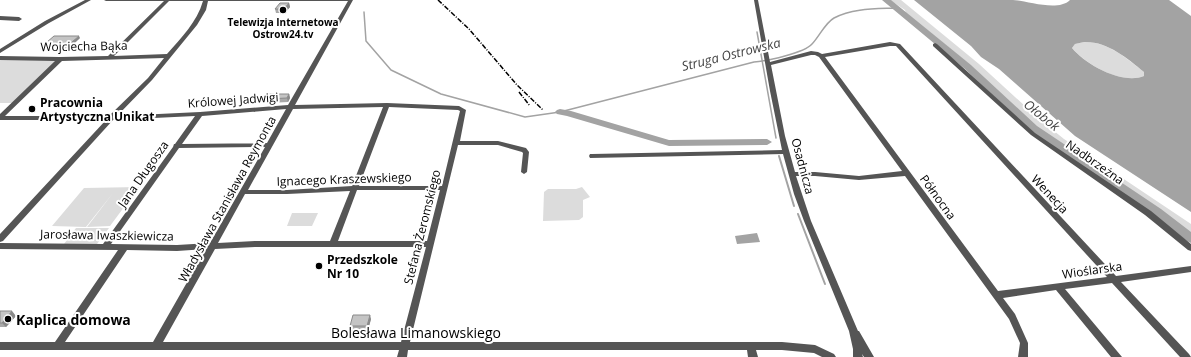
<svg xmlns="http://www.w3.org/2000/svg" width="1191" height="357" font-family="'Open Sans',sans-serif">
<style>
.green{fill:#dcdcdc}
.water{fill:#a3a3a3;fill-rule:evenodd}
.lines{fill:none;stroke-linecap:round;stroke-linejoin:round}
.stream-far1{stroke:#a3a3a3;stroke-width:1.5}
.stream{stroke:#a3a3a3;stroke-width:2}
.river{fill:#a3a3a3;fill-rule:evenodd}
.minor{fill:#555;fill-rule:evenodd}
.rail{stroke:#000;stroke-width:1.5;stroke-dasharray:5 1.5 1 1.5;stroke-linecap:butt}
.wall{fill:#a9a9a9}
.shaded-wall{fill:#898989}
.building{fill:#c4c4c4;stroke:#898989}
.poi-dot{fill:#000;stroke:#fff;stroke-width:1.5}
.labels{text-anchor:middle;dominant-baseline:central;stroke-width:4;stroke-linejoin:round;paint-order:stroke}
.far-poi-label{font-size:10px;font-weight:bold;fill:#000;stroke:#fff}
.street-label{font-size:12px;fill:#000;stroke:#fff}
.poi-label{font-size:12px;font-weight:bold;fill:#000;stroke:#fff;text-anchor:start}
.water-label{font-size:13px;font-style:italic;fill:#444;stroke:#fff}
.near-poi-label{font-size:14px;font-weight:bold;fill:#000;stroke:#fff;text-anchor:start}
.near-street-label{font-size:14px;fill:#000;stroke:#fff}
</style>
<rect width="100%" height="100%" fill="#fff"/>
<g class="green">
<path d="M890,0h11l78,64 59,54 26,21 127,85v9l-32,-23 -123,-82 -63,-61 -67,-54 -1,-3z"/>
<path d="M1084,42c24,-1 43,17 60,30v4c-22,9 -57,-11 -72,-28l3,-4z"/>
<path d="M0,59h58l-46,44h-12z"/>
<path d="M139,187l-29,39 -23,1 26,-34 -27,34 -34,-1 32,-38z"/>
<path d="M582,187l8,10 -7,3v17l-4,3 -36,1 1,-29 4,-3h28z"/>
<path d="M292,213h26l-6,13h-25z"/>
<path d="M76,228h33l-12,16h-33z"/>
</g>
<g class="water">
<path d="M914,0c33,0 67,0 99,0 15,1 45,12 57,0h99l22,16v196l-116,-76 -76,-67 -18,-12 -10,-11zM1084,42c23,-1 43,16 60,30v4c-21,9 -58,-11 -72,-28l3,-4z"/>
<path d="M757,233l3,9 -23,2 -2,-8z"/>
</g>
<g class="lines">
<g class="stream-far1">
<path d="M364,12l2,29 25,29 50,24 84,23 35,-5 194,-50c13,-1 50,-9 58,-18 7,-7 13,-21 22,-26 19,-10 42,-9 63,-10"/>
<path d="M757,32l19,106"/>
</g>
<g class="stream">
<path d="M779,156l15,50"/>
<path d="M798,214l27,70"/>
</g>
<g class="river">
<path d="M882,0h9l80,65 66,61 124,83 30,23v11l-4,-2 -34,-26 -124,-85 -64,-61z"/>
<path d="M560,109l11,2 98,29 98,-1 5,3 -5,3 -98,1 -102,-30 -10,-2 -2,-2 2,-2z"/>
</g>
<g class="minor">
<path d="M85,0h6l-42,23 -49,30v-4l45,-28z"/>
<path d="M104,0h249l-58,105 92,-2 72,3 7,4 -6,31h38l28,7 3,4 -2,20 -3,2 -3,-2 2,-19 -1,-1 -24,-7h-40l-48,197h372l33,3 19,9 2,3h-14l-8,-4 -32,-3h-26l2,7h-10l-1,-7h-339l-1,7h-10l2,-7h-399v-8h55l63,-92 -118,-1v-6l103,1 70,-97 1,-3h1l20,-28 -82,4 -110,121 -3,1v-8l106,-114h-106v-6l55,-53 -55,-1v-4l60,1 48,-1 56,-55h-58zM169,1h34c-6,21 -22,37 -36,53l-53,2zM208,1h140l-60,104 -88,7 -83,4 35,-36 45,-55 9,-15zM164,58l-16,20 -39,38h-104l57,-55zM383,107l-31,79 -65,4h-39l45,-81zM389,107l69,3 2,1 -18,75h-83zM286,109l-19,34 -85,1 20,-28zM265,147l-55,96 -33,2 -66,-1 68,-96zM357,190h83l-13,51h-89zM350,191l-20,50h-75l-37,2 27,-49h42zM255,247h171l-25,95h-238l52,-93zM206,249l-53,93h-88l62,-92 50,1z"/>
<path d="M754,0h4l12,62 41,-11 7,1 4,2 68,-12 10,2 216,232 75,-10v6l-70,10 68,72 2,3h-11l-68,-74 -47,6 57,68h-11l-55,-67 -53,8 12,16 13,29v14h-10l2,-14 -11,-24 -104,-143 -46,4 -44,-4h-19l15,45 47,110h1l15,26h-10l-2,-3 1,3h-10v-8l-4,-18 -45,-110 -10,-27 -11,-40 -193,4 -1,-2 1,-2h2l190,-4 -12,-59zM890,46h6l211,231 -109,14 -173,-234zM811,55h4l4,2 83,114 -43,5 -44,-4h-20l-10,-36 -14,-71z"/>
<path d="M0,16l19,1 3,2 -3,2 -19,-1z"/>
<path d="M935,43l2,1 98,89 116,78 40,33v7l-3,-1 -43,-35 -114,-80 -98,-89v-2z"/>
</g>
<g class="rail">
<path d="M438,0l31,29 48,56 26,25"/>
<path d="M519,92l11,14"/>
</g>
</g>
<g class="wall">
<path d="M289,3l1,4 -5,6h-9l-1,-4z"/>
<path d="M80,38l-13,12h-26l-1,-2z"/>
<path d="M289,94l1,4 -2,4 -19,1 -2,-4z"/>
<path d="M0,311l16,5 -10,11h-6z"/>
<path d="M371,319l-3,11h-16l-2,-4z"/>
</g>
<g class="shaded-wall">
<path d="M289,3l1,4 -5,6 -1,-4z"/>
<path d="M79,36l1,2 -13,12 -2,-2z"/>
<path d="M289,94l1,4 -2,4 -1,-4z"/>
<path d="M12,311l4,5 -10,11 -4,-4z"/>
<path d="M370,315l1,4 -3,11 -1,-4z"/>
</g>
<g class="building">
<path d="M280,3h9l-5,6h-9z"/>
<path d="M54,36h25l-14,12h-25z"/>
<path d="M269,94h20l-2,4 -20,1z"/>
<path d="M0,311h12l-10,12h-2z"/>
<path d="M353,315h17l-3,11h-17z"/>
</g>
<g class="poi-dot">
<circle cx="283" cy="10" r="4"/>
<circle cx="32" cy="109" r="4"/>
<circle cx="319" cy="266" r="4"/>
<circle cx="8" cy="319" r="4"/>
</g>
<g class="labels">
<g class="far-poi-label">
<text x="283" y="22">Telewizja Internetowa<tspan x="283" dy="12">Ostrow24.tv</tspan></text>
</g>
<g class="street-label">
<text transform="translate(84 46) rotate(-1)">Wojciecha Bąka</text>
<text transform="translate(233 100) rotate(-4)">Królowej Jadwigi</text>
<text transform="translate(1095 162) rotate(35)">Nadbrzeżna</text>
<text transform="translate(803 166) rotate(75)">Osadnicza</text>
<text transform="translate(143 174) rotate(-55)">Jana Długosza</text>
<text transform="translate(344 179) rotate(-2)">Ignacego Kraszewskiego</text>
<text transform="translate(1050 194) rotate(47)">Wenecja</text>
<text transform="translate(938 197) rotate(54)">Północna</text>
<text transform="translate(227 199) rotate(-61)">Władysława Stanisława Reymonta</text>
<text transform="translate(422 227) rotate(-76)">Stefana Żeromskiego</text>
<text transform="translate(107 235) rotate(1)">Jarosława Iwaszkiewicza</text>
<text transform="translate(1092 270) rotate(-8)">Wioślarska</text>
</g>
<g class="poi-label">
<text x="40" y="102">Pracownia<tspan x="40" dy="14">Artystyczna Unikat</tspan></text>
<text x="327" y="259">Przedszkole<tspan x="327" dy="14">Nr 10</tspan></text>
</g>
<g class="water-label">
<text transform="translate(731 54) rotate(-14)">Struga Ostrowska</text>
<text transform="translate(1042 115) rotate(39)">Ołobok</text>
</g>
<g class="near-poi-label">
<text x="16" y="319">Kaplica domowa</text>
</g>
<g class="near-street-label">
<text x="416" y="332">Bolesława Limanowskiego</text>
</g>
</g>
</svg>
